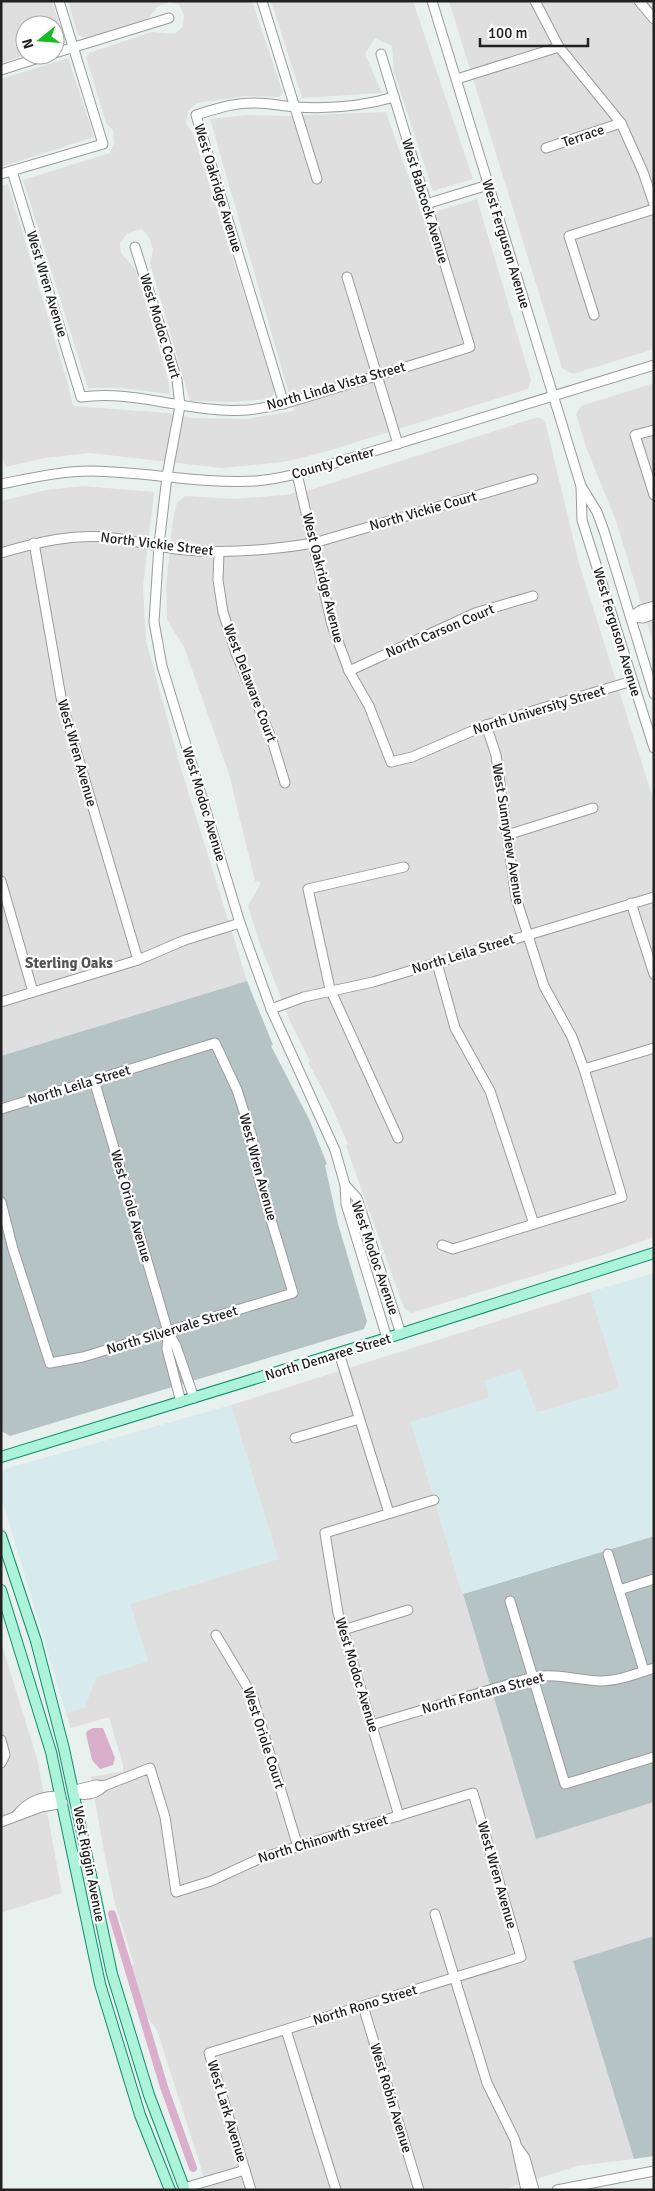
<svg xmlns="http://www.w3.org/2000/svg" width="655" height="2191" font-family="Signika,sans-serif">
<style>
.residential{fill:#dedfde}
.construction{fill:#b5c3c4}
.farmland{fill:#d7eaed}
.water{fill:#d9afcc}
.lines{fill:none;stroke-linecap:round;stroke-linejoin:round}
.canal{stroke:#d9afcc;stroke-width:8}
.minor-casing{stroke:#9b9b9b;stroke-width:11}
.major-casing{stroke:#108e6e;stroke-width:12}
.minor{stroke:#fff;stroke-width:9}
.major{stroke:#acf3d9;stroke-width:10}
.labels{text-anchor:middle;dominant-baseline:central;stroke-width:4.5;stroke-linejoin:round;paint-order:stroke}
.street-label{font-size:14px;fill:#212121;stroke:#fff}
.neighbourhood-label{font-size:15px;font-weight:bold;fill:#545454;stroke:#fff}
</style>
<rect width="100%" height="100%" fill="#e9f1ef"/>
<g class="residential">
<path d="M1,1h51l13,41 -10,3v-20h-30v30l-24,8z"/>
<path d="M68,1h184l31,92 -4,4 -33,-1 -49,7 -9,8 -2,12 7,11 82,257 -4,8 -39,3 -42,-1 -40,-138 3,-13 -3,-11 -8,-10 -14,4 -8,10 1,10 15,17 32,109 2,15 -48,-6h-34l-65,-208 87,-27 4,-9 -1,-14 -7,-7 -20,-66 3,-4 63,-21 23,2 8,-8 1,-11 -5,-10 -10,-3 -11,4 -11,14 -61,19 -8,-4z"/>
<path d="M271,1h142l60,178 -40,12 -39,-119 -2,-26 -17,-8 -10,16 17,39 -80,5z"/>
<path d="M449,1h205v348l-81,25 -11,-6z"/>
<path d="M68,58l26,79 -93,30v-88z"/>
<path d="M386,112l36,104 55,-17 54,181 -3,9 -207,64 -38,9 -61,6 -132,-15 -46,5 -38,9 -5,-14v-267l7,-2 60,200 5,22 95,7 24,5 53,1 49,-8 -84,-292 37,-4 41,1z"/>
<path d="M654,383v263l-38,-125 -30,-74 -10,-33 5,-8z"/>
<path d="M538,417l7,4 34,142 75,239v435l-51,18 -192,58 -7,-5 -58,-162 2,-2 -17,-39 -23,-43 2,-1 -20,-40 -31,-80 -11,-35 13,-23 -6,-2 -26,-107 -45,-127 -17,-27 -1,-33 7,-69 4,-15 8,-7 48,3 52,-4 28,-6z"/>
<path d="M83,486l71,6 -11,95 3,54 33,121 68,219 -246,75v-555l45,-11z"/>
<path d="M590,1292l30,96 -84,25 -15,-44 -31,29 -79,24 125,416 118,-36v134l-81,26 61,197 -57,7 -75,24h-294l-51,-160 -13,-17 -15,-47 5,-2 -19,-60 -11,-52 -13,-75 32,-6v-6l-14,-48 -38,11 -5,-15 19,-6 11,-30 52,-16 -18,-57 148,-45 -47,-154z"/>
<path d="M1,1642l37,120 24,131 -61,20z"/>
</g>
<g class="construction">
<path d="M247,981l26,64 -2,1 38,73 18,45 -2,1 13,59 29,97 -3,8 -354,107 -9,-5v-375z"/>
<path d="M654,1536v266l-118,37 -73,-245z"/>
<path d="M654,1936v220l-20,3 -61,-198z"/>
</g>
<g class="farmland">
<path d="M654,1273v263l-191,58 -52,-172 78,-24 -5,-17 37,-12 16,44 83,-25 -30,-96z"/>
<path d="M231,1405l47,154 -148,45 18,57 -52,16 -11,30 -19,6 -65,-217v-19l4,-8z"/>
</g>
<path class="water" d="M93,1728h10l12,30 -2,7 -13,4 -8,-9 -6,-26 1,-3z"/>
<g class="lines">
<path class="canal" d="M112,1914l52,173 29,81"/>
<g class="minor-casing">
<g id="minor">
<path d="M262,1l55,178"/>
<path d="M432,1l149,485 1,34 72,228"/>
<path d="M535,1l24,46 62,76 22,49 11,32"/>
<path d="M639,1l15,18"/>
<path d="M55,53l114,-35"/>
<path d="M1,70l47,-15"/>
<path d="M457,79l102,-32"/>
<path d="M546,148l75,-25"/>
<path d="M12,171l69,226c56,-8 108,17 166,13 32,-3 62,-14 92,-23 44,-13 87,-26 131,-40l-89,-293"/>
<path d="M1,174l102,-30 -44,-143"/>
<path d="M426,204l62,-19"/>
<path d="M135,247l42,133 3,26 -13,70 -8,69 -5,77 8,44 78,257 31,86 64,141 10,35 1,19 41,134"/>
<path d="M347,277l51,167"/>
<path d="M594,315l-25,-79 85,-27"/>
<path d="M284,404l-88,-289c20,-6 39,-13 60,-12 13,0 26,3 39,4 34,2 66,0 99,-10"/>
<path d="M654,430l-19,5 19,60"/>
<path d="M297,474l35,151 17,46 20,35 22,56 21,-5 74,-32 146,-44"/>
<path d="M1,484c30,-6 60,-13 91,-13 55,1 109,13 164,10 18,-1 36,-6 53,-10l345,-106"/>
<path d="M581,486l16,26 7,19 50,163"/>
<path d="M34,543l28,160 76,257"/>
<path d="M219,552l-1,28 5,32 13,41 36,87 13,43"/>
<path d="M1,553c37,-11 73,-20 112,-15 24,3 48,10 72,12 43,4 86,0 129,-7l219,-64"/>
<path d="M631,617l10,-7 13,-4"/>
<path d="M631,617l12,1 11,-4"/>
<path d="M349,671l126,-58 58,-17"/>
<path d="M507,835l86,-27"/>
<path d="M1,881l32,111"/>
<path d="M631,903l23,71"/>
<path d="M437,963l18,65 35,63 44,133"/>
<path d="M1,1002l137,-42 47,-20 55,-17"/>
<path d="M271,1009l33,-12 69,-15 281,-85"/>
<path d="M584,1069l70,-21"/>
<path d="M94,1080l74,252 8,14 18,52"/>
<path d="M1,1109l214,-66 22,47 15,47 8,46 33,110 -210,64 -33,6 -37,-114 -12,-47"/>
<path d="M398,1138l-68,-149 -22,-100 96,-22"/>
<path d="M345,1185l12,13 44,136"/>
<path d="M442,1245l11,4 169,-52 -38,-128 -12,-32 -28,-51 -28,-88 -20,-143 -10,-30"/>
<path d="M168,1332l-1,17 14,53"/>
<path d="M339,1353l50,160"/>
<path d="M295,1438l64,-19"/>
<path d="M608,1554l36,117"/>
<path d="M619,1590l35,-11"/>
<path d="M510,1601l55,183 89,-27"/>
<path d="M343,1630l65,-20"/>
<path d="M216,1635l36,60 46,152"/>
<path d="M372,1725l161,-48c23,-4 44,3 67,4 18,0 36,-7 54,-13"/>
<path d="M1,1740l4,15 -4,8"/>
<path d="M75,1790l21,-5 8,1 46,-18 15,49 11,75 35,-11 50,-23 212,-65 48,164 -312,96 42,137"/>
<path d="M75,1793c11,3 21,1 29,-7"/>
<path d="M16,1816c13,-16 26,-20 45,-20"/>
<path d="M399,1816l-61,-203 -13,-80 109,-33"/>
<path d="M1,1822l40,-15 22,-4"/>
<path d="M435,1914l52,169 28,57 11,50"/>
<path d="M363,2006l56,184"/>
<path d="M286,2030l50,160"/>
<path d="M518,2148l7,10 9,32"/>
<path d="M184,2188l61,-18"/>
<path d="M557,2190l97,-19"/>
</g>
</g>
<g class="major-casing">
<g id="major">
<path d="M1,1457l386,-119 267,-85"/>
<path d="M1,1536l35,105 28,108 48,225 37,121 36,95"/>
<path d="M1,1590l50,162 49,232 40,131 30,75"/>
</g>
</g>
<use href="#minor" class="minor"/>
<use href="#major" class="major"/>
</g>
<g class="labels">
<g class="street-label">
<text transform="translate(583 136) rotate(-19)">Terrace</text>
<text transform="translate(218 188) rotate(73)">West Oakridge Avenue</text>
<text transform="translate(425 201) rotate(73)">West Babcock Avenue</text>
<text transform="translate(506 244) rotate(73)">West Ferguson Avenue</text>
<text transform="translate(47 284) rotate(73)">West Wren Avenue</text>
<text transform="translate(160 326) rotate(73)">West Modoc Court</text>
<text transform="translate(336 386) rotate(-16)">North Linda Vista Street</text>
<text transform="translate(333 463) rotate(-16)">County Center</text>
<text transform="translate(423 511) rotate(-16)">North Vickie Court</text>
<text transform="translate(157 544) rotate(7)">North Vickie Street</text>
<text transform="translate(323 578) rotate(76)">West Oakridge Avenue</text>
<text transform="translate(440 631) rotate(-23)">North Carson Court</text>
<text transform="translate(617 632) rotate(73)">West Ferguson Avenue</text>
<text transform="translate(250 683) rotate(69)">West Delaware Court</text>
<text transform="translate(539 710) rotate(-17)">North University Street</text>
<text transform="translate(77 753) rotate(74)">West Wren Avenue</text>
<text transform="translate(204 804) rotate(73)">West Modoc Avenue</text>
<text transform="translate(508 834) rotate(81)">West Sunnyview Avenue</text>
<text transform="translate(463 954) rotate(-17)">North Leila Street</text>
<text transform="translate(79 1085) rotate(-17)">North Leila Street</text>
<text transform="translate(258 1167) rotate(75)">West Wren Avenue</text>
<text transform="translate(131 1206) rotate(74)">West Oriole Avenue</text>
<text transform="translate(375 1258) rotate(71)">West Modoc Avenue</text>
<text transform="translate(172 1330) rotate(-17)">North Silvervale Street</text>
<text transform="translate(328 1357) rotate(-17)">North Demaree Street</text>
<text transform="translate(357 1675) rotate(73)">West Modoc Avenue</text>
<text transform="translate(483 1693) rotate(-15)">North Fontana Street</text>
<text transform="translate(264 1738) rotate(72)">West Oriole Court</text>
<text transform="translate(323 1839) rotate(-17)">North Chinowth Street</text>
<text transform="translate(89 1864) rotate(79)">West Riggin Avenue</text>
<text transform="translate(497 1875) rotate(74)">West Wren Avenue</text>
<text transform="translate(365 2005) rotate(-17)">North Rono Street</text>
<text transform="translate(391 2098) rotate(73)">West Robin Avenue</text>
<text transform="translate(227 2111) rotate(73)">West Lark Avenue</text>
</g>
<g class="neighbourhood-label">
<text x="69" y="963">Sterling Oaks</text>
</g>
</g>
<rect width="655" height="2191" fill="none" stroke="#212121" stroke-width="5"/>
<g transform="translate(40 40) rotate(253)"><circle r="24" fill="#ffffff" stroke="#a6a6a6"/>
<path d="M0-4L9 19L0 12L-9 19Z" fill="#16bd22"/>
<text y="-8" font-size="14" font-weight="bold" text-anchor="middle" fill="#212121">N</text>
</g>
<path d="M480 38v8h108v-8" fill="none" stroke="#212121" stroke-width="2.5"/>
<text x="488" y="38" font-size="15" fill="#212121" stroke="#ffffff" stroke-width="4" paint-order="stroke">100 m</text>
</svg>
